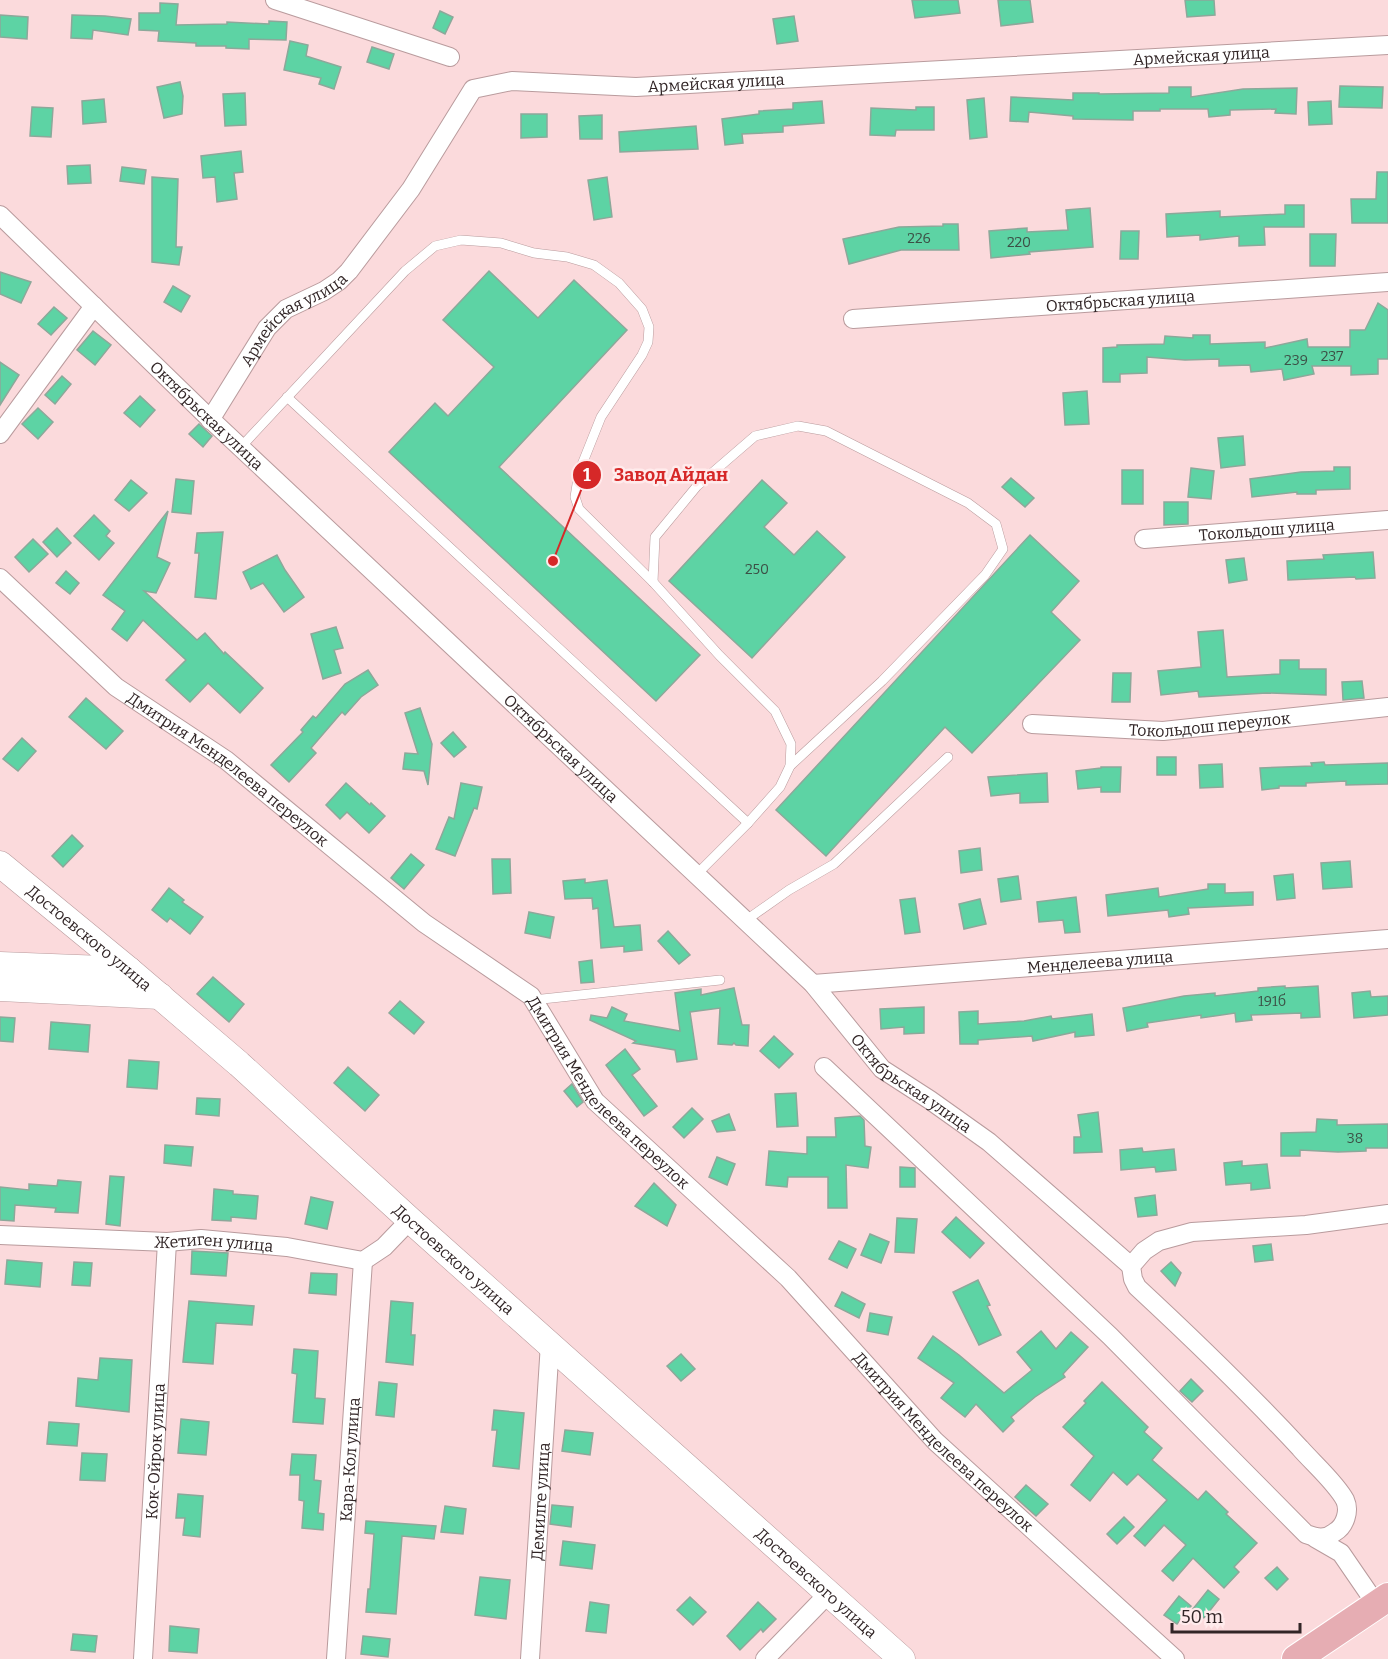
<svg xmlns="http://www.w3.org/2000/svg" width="1388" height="1659" font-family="Bitter,serif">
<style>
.building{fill:#5dd3a4;stroke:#8ca89a;stroke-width:1.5}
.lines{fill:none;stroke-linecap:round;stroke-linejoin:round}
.lane-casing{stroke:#b99b9d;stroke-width:10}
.street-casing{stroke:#b99b9d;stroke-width:20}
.secondary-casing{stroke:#b99b9d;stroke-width:27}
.primary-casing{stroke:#fff;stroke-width:30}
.lane{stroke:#fff;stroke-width:9}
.street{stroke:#fff;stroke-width:18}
.secondary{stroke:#fff;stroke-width:26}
.primary{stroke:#e6adb3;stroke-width:28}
.labels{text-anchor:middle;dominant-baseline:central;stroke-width:5;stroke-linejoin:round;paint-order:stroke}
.number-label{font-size:14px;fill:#3c5046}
.street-label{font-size:16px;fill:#312526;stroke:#ffebec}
.leader{fill:none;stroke:#d62828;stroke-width:2}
.callout-dot{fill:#d62828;stroke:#ffebec;stroke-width:2}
.mark-label{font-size:18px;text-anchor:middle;font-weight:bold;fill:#fff}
.callout-label{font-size:18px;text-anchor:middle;font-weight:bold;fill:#d62828;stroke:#ffebec;stroke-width:5;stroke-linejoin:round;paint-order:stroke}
</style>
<rect width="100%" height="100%" fill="#fbdadc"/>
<g class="building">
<path d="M912,0h46l2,13 -45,5z"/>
<path d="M998,0h32l3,22 -32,4z"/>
<path d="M1185,0h29l1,15 -28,2z"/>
<path d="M160,3l18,1 -2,21 51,-1v-2l42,2v-3l18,1 -1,18 -37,-1v10l-23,-1v-2h-30v-3l-38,-2 1,-10 -20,-1v-17h21z"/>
<path d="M440,11l13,6 -8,17 -12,-6z"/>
<path d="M0,15l28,2 -1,22 -27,-2z"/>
<path d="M72,15l33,1 26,3 -3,16 -35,-5 -1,9 -21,-1z"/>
<path d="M794,16l4,25 -21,3 -4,-25z"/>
<path d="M290,41l18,4 -2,11 35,11 -7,22 -15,-5 2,-6 -37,-8z"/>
<path d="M372,47l22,7 -5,15 -22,-7z"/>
<path d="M180,82l3,14 -1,18 -18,4 -7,-31z"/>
<path d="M1340,86l43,1 -1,21 -43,-1z"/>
<path d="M1169,87h22v10l52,-8 54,-1 -1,26 -21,-1 1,-4 -46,1v5l-21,2 -1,-8h-48v2h-27v9l-60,-1v-3l-44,-4 -1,10 -18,-1 1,-24 62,3v-7h26v1l70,-1z"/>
<path d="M245,93l1,32 -21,1 -2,-32z"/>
<path d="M984,98l3,39 -17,2 -3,-39z"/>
<path d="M104,99l2,23 -23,2 -1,-23z"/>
<path d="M822,101l2,22 -41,3v6l-41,2 1,9 -18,2 -3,-26 37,-5v-3l34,-2v-6z"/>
<path d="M1331,101l1,23 -23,1 -1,-23z"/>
<path d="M32,107l21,1 -2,29 -21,-1z"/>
<path d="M916,107h18v23h-38l-1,6 -25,-1 1,-27 45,2z"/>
<path d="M521,114h26v23l-26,1z"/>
<path d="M602,115v24h-22l-1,-23z"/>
<path d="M696,126l2,23 -78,3 -1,-20z"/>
<path d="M241,151l2,21 -9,1 3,26 -20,3 -2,-25 -12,1 -2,-22z"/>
<path d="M90,165l1,18 -23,1 -1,-18z"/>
<path d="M122,167l24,3 -2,14 -24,-3z"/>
<path d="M1377,172h11v51h-36l-1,-24h25z"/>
<path d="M152,177l26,2 -2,68h6l-3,18 -27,-3z"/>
<path d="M607,177l5,40 -18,3 -6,-40z"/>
<path d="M1285,205h19v22h-40l1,18 -26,1v-10l-39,4v-5l-33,2 -1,-23 54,-3v6l65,-3z"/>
<path d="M1090,208l3,39 -64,5 1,2 -39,4 -2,-27 38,-3v4l41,-2 -2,-20z"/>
<path d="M943,224h15l1,26h-58l-52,14 -6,-25 56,-12 44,-1z"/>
<path d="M1121,231h18l-1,28h-18z"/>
<path d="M1310,234h26l-1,32h-25z"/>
<path d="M489,271l49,47 36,-38 53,50 -128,137 201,188 -44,46 -267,-249 46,-49 13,13 46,-49 -51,-47z"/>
<path d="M0,272l31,10 -10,21 -21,-9z"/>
<path d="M173,286l17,10 -9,16 -17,-10z"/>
<path d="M1378,303l10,7v49h-10v15l-27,1v-9h-39l2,8 -30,6 -2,-11 -31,3 -1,-7 -31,1v-7l-34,1 -38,-3v16l-27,1v8h-17v-34l14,-1v-2l47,-1 1,-8 28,2v-3h17v9l55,-2v6l42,-9 1,8h42v-17h15z"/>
<path d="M54,307l13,11 -16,17 -13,-11z"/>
<path d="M93,331l18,14 -16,20 -18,-15z"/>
<path d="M0,362l19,13 -19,30z"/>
<path d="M62,376l9,8 -16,20 -10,-9z"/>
<path d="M1087,391l2,33 -24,1 -2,-32z"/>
<path d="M140,396l15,14 -15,17 -16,-14z"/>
<path d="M38,408l15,14 -15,17 -16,-15z"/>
<path d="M199,424l13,12 -9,11 -14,-13z"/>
<path d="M1243,436l2,29 -24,3 -3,-30z"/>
<path d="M1334,467h16v22l-34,1v4h-19v-2l-45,5 -2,-18 51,-7 33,-1z"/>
<path d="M1191,468l23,3 -3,28 -23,-2z"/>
<rect x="1122" y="470" width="21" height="34"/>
<path d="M1011,478l23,20 -9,9 -23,-20z"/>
<path d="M176,479l18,2 -3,33 -19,-2z"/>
<path d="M131,480l16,13 -18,18 -14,-11z"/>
<path d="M762,480l25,23 -23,24 30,28 23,-24 28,26 -93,101 -83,-77z"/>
<path d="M1164,502h24v22l-24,1z"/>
<path d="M168,511l-11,46 13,6 -14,30 -12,-2 53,49 8,-7 19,21 1,-2 38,36 -23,25 -32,-30 -18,19 -24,-22 20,-20 -43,-40 -16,21 -15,-12 13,-18 -22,-16z"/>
<path d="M94,515l16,16 -4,5 8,7 -15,17 -25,-24z"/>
<path d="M57,528l14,15 -14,14 -14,-15z"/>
<path d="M223,532l-7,67 -21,-2 4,-44h-4l2,-20z"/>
<path d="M1030,535l49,46 -28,31 29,28 -108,113 -27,-26 -119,129 -50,-46z"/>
<path d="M33,539l15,15 -19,18 -14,-15z"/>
<path d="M1373,552l2,26 -19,1 -1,-2 -67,3 -1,-19 37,-2 -1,-4z"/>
<path d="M277,555l8,15 19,27 -20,15 -21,-29 -12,6 -8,-17z"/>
<path d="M1244,558l3,22 -18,3 -3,-23z"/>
<path d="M66,571l13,12 -9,11 -14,-11z"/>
<path d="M336,627l7,21 -9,2 7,23 -18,6 -12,-45z"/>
<path d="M1223,630l4,47 53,-3v-14h19v9h27v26l-59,-2 -68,4 -1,-6 -37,4 -3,-24 43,-4 -3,-35z"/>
<path d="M368,670l10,15 -17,12 -16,18 -3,-3 -31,36 5,5 -27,29 -18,-17 32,-33 -2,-2 12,-14 3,2 29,-34z"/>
<path d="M1113,673h18l-1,29h-18z"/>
<path d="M1362,681l2,17 -21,2 -1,-18z"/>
<path d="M86,698l37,33 -17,18 -37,-32z"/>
<path d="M420,708l12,36 -4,41 -4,-14 -21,-2 2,-16 13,1 -13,-41z"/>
<path d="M453,732l13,15 -12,10 -13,-14z"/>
<path d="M22,738l14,13 -18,20 -15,-12z"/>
<rect x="1157" y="757" width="19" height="18"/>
<path d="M1324,762l1,3 63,-2v21l-42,1v-4l-40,2v3h-27v2l-17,2 -2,-22 52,-2 -1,-3z"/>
<path d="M1222,764l1,23 -23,1 -1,-23z"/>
<path d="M1101,767h20l-1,25h-19v-5l-23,2 -2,-18 25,-3z"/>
<path d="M1047,773l1,29 -28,1v-10l-29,3 -3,-19z"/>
<path d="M346,783l24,22 1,-2 14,13 -16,17 -22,-21 -7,7 -14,-14z"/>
<path d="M461,783l21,4 -5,22 -3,-1 -19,48 -19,-7 13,-32 5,2z"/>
<path d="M72,835l11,11 -20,21 -11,-11z"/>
<path d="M980,848l2,22 -21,3 -2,-22z"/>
<path d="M411,854l13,11 -20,24 -13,-11z"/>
<path d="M492,859h18l1,34 -18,1z"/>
<path d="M1350,861l2,26 -29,2 -2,-26z"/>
<path d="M1293,874l2,24 -18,2 -3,-24z"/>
<path d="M1018,876l3,23 -20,3 -3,-23z"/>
<path d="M585,879v4l22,-3 7,47 26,-2 2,25 -18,2v-6l-23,2 -3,-40 -5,1 -1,-11 -27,1 -2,-18z"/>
<path d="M1208,884h17v9l28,-1v13l-65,3 1,6 -20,3 -1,-7 -60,6 -2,-21 52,-7 1,9 49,-8z"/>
<path d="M169,888l15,12 -2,2 21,15 -13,17 -20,-16 -3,4 -15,-12z"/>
<path d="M1076,897l4,35 -15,1 -2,-13 -24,2 -2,-20z"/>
<path d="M915,898l5,34 -15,2 -5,-34z"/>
<path d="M980,899l6,25 -22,5 -5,-25z"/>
<path d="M529,912l25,5 -4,21 -25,-5z"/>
<path d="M668,931l22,24 -11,9 -21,-23z"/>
<path d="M592,960l2,22 -13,1 -2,-21z"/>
<path d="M213,977l31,27 -15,18 -32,-28z"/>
<path d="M1285,986v2l33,-2 2,31 -19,1v-5l-50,2 1,5 -16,2 -1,-9 -34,5v-3l-54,8 1,4 -21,4 -4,-23 61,-12 31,-3v3l43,-5v-3z"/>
<path d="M734,988l8,37h7l-1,21 -12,-1 -2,-2 -2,2 -14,-1 2,-36 -30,4 7,47 -20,3 -2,-12 -42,-7 3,-2 -46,-21 1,-5 16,3 5,-11 15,7 -3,7 56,10 -5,-38 26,-4v6z"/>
<path d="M1370,991l1,6 17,-1v19l-34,3 -2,-25z"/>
<path d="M400,1001l24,21 -10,12 -25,-21z"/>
<path d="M924,1007v26l-20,1v-7l-23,2 -1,-20z"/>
<path d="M978,1011v13l46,-3 27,-5 1,3 40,-5 2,21 -19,2v-5l-42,9 -1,-5 -54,4v4h-18l-1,-32z"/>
<path d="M0,1017l15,1 -2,24 -13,-1z"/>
<path d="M51,1022l39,3 -2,27 -39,-3z"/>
<path d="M774,1036l19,18 -14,14 -19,-17z"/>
<path d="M625,1049l15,20 -8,6 25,31 -13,10 -38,-51z"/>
<path d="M129,1060l30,2 -2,27 -30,-2z"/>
<path d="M348,1067l31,28 -14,16 -31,-28z"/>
<path d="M572,1084l11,18 -6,5 -13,-16z"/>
<path d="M796,1093l2,33 -21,1 -2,-33z"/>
<path d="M197,1098l23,1 -1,17 -23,-2z"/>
<path d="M692,1108l11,11 -19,19 -11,-11z"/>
<path d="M1098,1112l4,40 -28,1v-16h7l-3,-22z"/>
<path d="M729,1114l6,16 -18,2 -5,-11z"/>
<path d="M860,1116l4,4 1,26 6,1 -3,21 -22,-3 1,43h-19v-31h-40l-1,10 -21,-2 3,-34 38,3v-17h29l-1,-19z"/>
<path d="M1317,1119l20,1v5l51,-1v24h-22v3l-28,1 -38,-2v6h-19v-23l35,-1z"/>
<path d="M165,1145l28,2 -2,19 -27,-3z"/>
<path d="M1142,1148l1,4 31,-3 2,21 -20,2 -1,-5 -34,3 -1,-20z"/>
<path d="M717,1157l18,7 -8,21 -18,-8z"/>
<path d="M1242,1161v5l25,-2 3,24 -19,2v-7l-25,2 -2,-22z"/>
<path d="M900,1167l15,1v19h-15z"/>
<path d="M110,1176l14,1 -4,49 -14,-2z"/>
<path d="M58,1180l23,2 -3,31 -23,-1 1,-4 -41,-3 -1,16 -14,-1v-33l29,3v-6l28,2z"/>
<path d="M654,1183l22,22 -9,21 -32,-20z"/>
<path d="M214,1189l19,2v3l25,2 -2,23 -25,-2v4l-19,-1z"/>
<path d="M1155,1195l2,20 -19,2 -3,-19z"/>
<path d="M311,1197l22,5 -6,27 -22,-5z"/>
<path d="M956,1217l28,26 -14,15 -28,-26z"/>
<path d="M897,1218l20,1 -3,34 -19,-1z"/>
<path d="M870,1234l19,8 -8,21 -20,-8z"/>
<path d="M839,1241l17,8 -9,19 -18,-9z"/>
<path d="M1271,1244l2,16 -18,2 -2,-16z"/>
<path d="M192,1251l36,2 -2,23 -35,-2z"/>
<path d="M7,1260l35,3 -2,24 -35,-3z"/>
<path d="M74,1262l18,1 -2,23 -18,-1z"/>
<path d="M1171,1262l10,11 -6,13 -14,-15z"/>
<path d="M311,1273l26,1 -1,21 -27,-2z"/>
<path d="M978,1280l12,25 -3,1 14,29 -22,10 -26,-53z"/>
<path d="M842,1292l23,12 -6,14 -24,-12z"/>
<path d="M189,1301l65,5 -2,19 -36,-2 -3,41 -30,-2z"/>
<path d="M391,1301l22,2 -2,32h4l-2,30 -27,-3z"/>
<path d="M870,1313l22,4 -4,18 -21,-4z"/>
<path d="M1041,1331l15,18 15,-17 17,15 -25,27 2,3 -30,20 -24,20 3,4 -11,11 -27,-28 -11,13 -24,-19 13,-15 -36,-25 15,-22 26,19 45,38 28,-23 -15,-18z"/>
<path d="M294,1349l24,2 -3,47 10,1 -2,25 -30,-2 4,-48 -5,-1z"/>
<path d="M681,1354l14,15 -14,12 -14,-15z"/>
<path d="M100,1358l32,2 -3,52 -53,-6 2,-28 20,2z"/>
<path d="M1191,1379l12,12 -11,11 -12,-11z"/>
<path d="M379,1382l18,2 -3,33 -18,-2z"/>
<path d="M1102,1382l46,45 -4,5 18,16 -10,12 46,40 8,-9 22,21 -2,2 31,29 -23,24 5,5 -15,16 -31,-30 -20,23 -11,-10 24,-26 -22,-20 -19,21 -11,-10 33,-36 -29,-26 -11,11 -14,-13 -23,29 -19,-16 23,-29 -31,-29 23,-24 -2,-2z"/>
<path d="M494,1410l30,3 -5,56 -26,-3 4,-36h-5z"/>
<path d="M181,1419l28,3 -3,33 -28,-2z"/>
<path d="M49,1422l30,2 -2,22 -30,-2z"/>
<path d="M565,1430l28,3 -3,22 -28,-4z"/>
<path d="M82,1453l25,1 -2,27 -25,-1z"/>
<path d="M292,1454l24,1 -2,25 7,1 -3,32 6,1 -1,16 -21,-2 2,-27 -5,-1 1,-25h-10z"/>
<path d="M1026,1485l22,19 -12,12 -21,-19z"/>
<path d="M178,1494l25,2 -3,41 -17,-2 2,-17h-9z"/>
<path d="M552,1505l21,2 -2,20 -21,-3z"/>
<path d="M445,1506l21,3 -3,25 -22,-2z"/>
<path d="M1124,1517l10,10 -17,17 -10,-10z"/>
<path d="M366,1521l70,5 -2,13 -32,-3 -6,78 -30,-2 2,-23h2l4,-55 -9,-1z"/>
<path d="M563,1541l32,4 -3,24 -32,-4z"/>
<path d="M1277,1567l11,12 -11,11 -12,-12z"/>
<path d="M480,1577l30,3 -4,39 -31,-4z"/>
<path d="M1208,1590l11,9 -15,19 -11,-9z"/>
<path d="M1179,1596l12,10 -14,18 -13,-9z"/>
<path d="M690,1597l16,15 -13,13 -16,-15z"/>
<path d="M590,1602l19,3 -3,28 -20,-2z"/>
<path d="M758,1602l18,17 -13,13 -2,-3 -21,21 -13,-14z"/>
<path d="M170,1626l29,3 -2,24 -28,-2z"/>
<path d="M73,1634l24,2 -2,16 -24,-2z"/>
<path d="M363,1636l27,3 -2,18 -27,-3z"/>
</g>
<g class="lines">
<g class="lane-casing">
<g id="lane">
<path d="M287,397l461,426"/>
<path d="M240,448l165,-177 30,-25 26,-6 40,3 33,10 33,4 27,8 25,18 23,26 7,18 -1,15 -6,13 -41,62 -22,55 -4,25 4,12 74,73 66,73 56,56 16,33 -1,22 -10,21 -32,36 -52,52"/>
<path d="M653,582l2,-45 42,-51 58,-50 43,-10 28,5 142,72 28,21 7,25 -18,26 -103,106 -92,85"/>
<path d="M745,921l44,-31 45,-26 114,-107"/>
<path d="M533,1000l187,-20"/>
</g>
</g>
<g class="street-casing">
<g id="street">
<path d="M275,0l175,57"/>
<path id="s1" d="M0,215l206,200 607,569 69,85 48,31 59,42 142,124"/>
<path id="s2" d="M853,319l535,-37"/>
<path id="s3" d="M210,420l57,-92 19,-19 38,-18 15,-10 10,-10 62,-82 62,-100 39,-8 124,6 752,-42"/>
<path d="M0,434l94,-128"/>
<path id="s4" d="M1144,539l244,-19"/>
<path id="s5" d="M0,578l116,109 110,73 198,163 107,73 64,105 193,177 147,163 240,218"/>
<path id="s6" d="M1032,724l131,7 225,-24"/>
<path id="s7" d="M813,984l575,-45"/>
<path d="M824,1067l286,269 196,198c11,4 19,6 29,-2 10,-6 15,-21 10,-32 -9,-17 -32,-37 -45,-52 -52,-56 -107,-109 -163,-161l-4,-8 -2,-13 13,-15 15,-10 33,-9 114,-7 82,-11"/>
<path id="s8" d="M0,1235l167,7 34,-3 86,8 76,14 21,-14 26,-27"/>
<path d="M1315,1538l26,15 35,51"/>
<path id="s9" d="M143,1659l24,-417"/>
<path id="s10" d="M336,1659l27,-398"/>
<path id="s11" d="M530,1659l20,-316"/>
<path d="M765,1659l64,-66"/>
</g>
</g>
<g class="secondary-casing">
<g id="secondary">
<path id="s12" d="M0,864l129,106 110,94 171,156 492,439"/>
<path d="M0,965l129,5"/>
<path d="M0,988l160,8"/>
</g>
</g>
<g class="primary-casing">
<path id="primary" d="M1296,1659l92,-62"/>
</g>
<use href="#lane" class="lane"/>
<use href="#street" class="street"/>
<use href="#secondary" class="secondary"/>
<use href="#primary" class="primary"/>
</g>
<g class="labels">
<g class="number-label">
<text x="919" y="238">226</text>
<text x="1019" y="242">220</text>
<text x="1332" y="356">237</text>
<text x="1296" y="360">239</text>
<text x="757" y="569">250</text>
<text x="1272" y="1001">191б</text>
<text x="1355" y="1138">38</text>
</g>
<g class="street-label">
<text stroke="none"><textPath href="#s3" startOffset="1160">Армейская улица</textPath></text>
<text stroke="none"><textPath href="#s3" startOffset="674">Армейская улица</textPath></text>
<text stroke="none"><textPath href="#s2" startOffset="268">Октябрьская улица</textPath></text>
<text stroke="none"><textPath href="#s3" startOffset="134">Армейская улица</textPath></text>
<text stroke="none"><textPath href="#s1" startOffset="288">Октябрьская улица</textPath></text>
<text stroke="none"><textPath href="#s4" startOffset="123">Токольдош улица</textPath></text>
<text stroke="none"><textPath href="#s6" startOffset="178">Токольдош переулок</textPath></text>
<text stroke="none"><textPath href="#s1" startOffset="774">Октябрьская улица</textPath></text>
<text stroke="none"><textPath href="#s5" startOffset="298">Дмитрия Менделеева переулок</textPath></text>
<text stroke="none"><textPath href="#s12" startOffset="116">Достоевского улица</textPath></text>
<text stroke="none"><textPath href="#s7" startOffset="288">Менделеева улица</textPath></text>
<text stroke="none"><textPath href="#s1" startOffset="1260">Октябрьская улица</textPath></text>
<text stroke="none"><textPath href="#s5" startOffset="802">Дмитрия Менделеева переулок</textPath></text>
<text stroke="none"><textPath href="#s8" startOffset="214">Жетиген улица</textPath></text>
<text stroke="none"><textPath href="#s12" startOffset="602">Достоевского улица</textPath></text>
<text stroke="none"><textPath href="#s5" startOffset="1288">Дмитрия Менделеева переулок</textPath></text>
<text stroke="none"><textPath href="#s9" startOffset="208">Кок-Ойрок улица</textPath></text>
<text stroke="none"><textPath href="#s10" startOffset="200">Кара-Кол улица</textPath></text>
<text stroke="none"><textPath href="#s11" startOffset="158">Демилге улица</textPath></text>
<text stroke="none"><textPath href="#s12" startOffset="1088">Достоевского улица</textPath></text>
</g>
</g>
<path class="leader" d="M553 561L587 475"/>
<g class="callout-dot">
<circle cx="553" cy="561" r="6"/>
<circle cx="587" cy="475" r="15"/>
</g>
<g class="mark-label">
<text x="587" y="481">1</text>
</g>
<g class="callout-label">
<text x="671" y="481">Завод Айдан</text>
</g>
<path d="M1172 1623v9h128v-9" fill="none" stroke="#312526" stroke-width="3"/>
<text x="1181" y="1623" font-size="18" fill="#312526" stroke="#ffebec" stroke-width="4.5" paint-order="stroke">50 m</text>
</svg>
